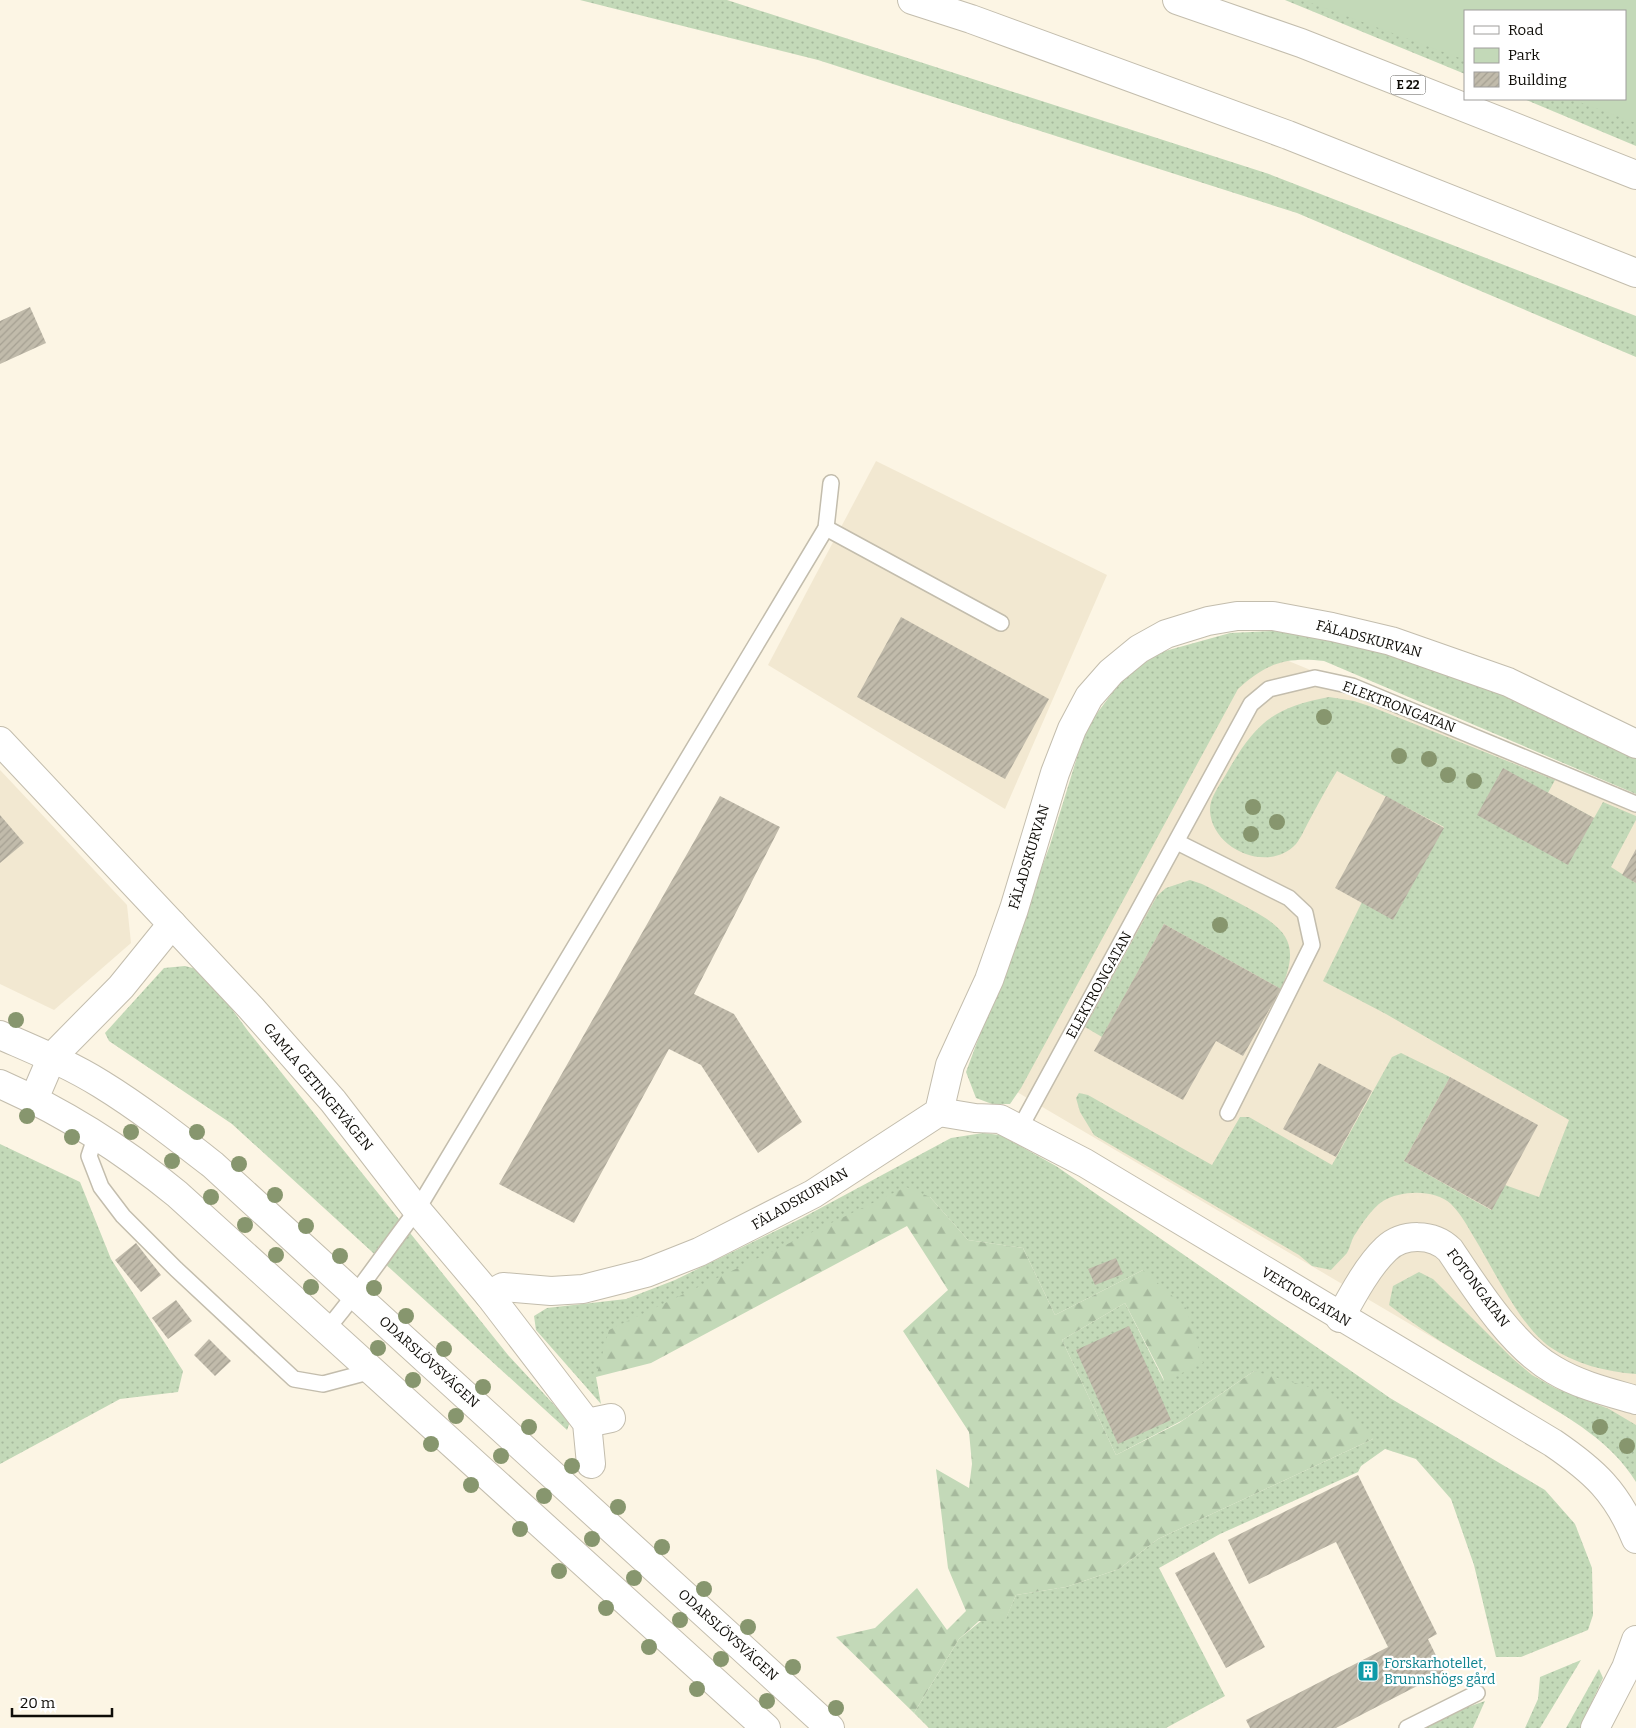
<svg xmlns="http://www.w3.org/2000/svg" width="1636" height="1728" font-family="Bitter,serif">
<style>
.built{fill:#f2e8d1}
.grass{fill:url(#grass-dots)}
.forest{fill:url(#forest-firs)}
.green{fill:#c3d9b8}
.building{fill:url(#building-hatch)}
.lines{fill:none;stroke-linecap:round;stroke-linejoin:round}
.lane-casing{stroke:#c3bdad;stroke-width:18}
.street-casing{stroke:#c3bdad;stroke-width:30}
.secondary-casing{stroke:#c3bdad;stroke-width:30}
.highway-casing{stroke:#c3bdad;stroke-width:30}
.lane{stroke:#fff;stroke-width:15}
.street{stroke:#fff;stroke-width:28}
.secondary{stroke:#fff;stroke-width:28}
.highway{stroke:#fff;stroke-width:28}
.tree{fill:#87966e}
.labels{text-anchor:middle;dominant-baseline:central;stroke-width:4.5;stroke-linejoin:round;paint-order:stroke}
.shield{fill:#fff;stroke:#565551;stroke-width:1}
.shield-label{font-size:12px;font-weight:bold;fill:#0e0c07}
.street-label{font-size:14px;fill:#0e0c07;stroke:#fff}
.culture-label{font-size:14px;fill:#0d838f;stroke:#fff;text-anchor:start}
</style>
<defs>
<pattern id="grass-dots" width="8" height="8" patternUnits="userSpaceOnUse" patternTransform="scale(1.25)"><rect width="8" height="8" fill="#c3d9b8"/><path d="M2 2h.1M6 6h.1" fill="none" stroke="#a6b99d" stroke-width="1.8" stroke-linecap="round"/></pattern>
<pattern id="forest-firs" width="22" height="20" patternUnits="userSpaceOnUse" patternTransform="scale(1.25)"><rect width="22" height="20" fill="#c3d9b8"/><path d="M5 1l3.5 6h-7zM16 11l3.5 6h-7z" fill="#a6b99d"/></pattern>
<pattern id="building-hatch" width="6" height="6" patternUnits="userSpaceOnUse" patternTransform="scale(1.25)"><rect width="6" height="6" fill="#c1bbab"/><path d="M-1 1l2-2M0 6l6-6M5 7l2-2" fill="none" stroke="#a5a092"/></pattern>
</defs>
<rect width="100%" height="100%" fill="#fcf5e4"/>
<g class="built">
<path d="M876,461l231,114 -102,234 -237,-144z"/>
<path d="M1243,642l393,163v671l-12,-16 -38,-32 -569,-336z"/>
<path d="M0,770l127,135 4,38 -77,67 -54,-26z"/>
</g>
<g class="grass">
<path d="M580,0h147l542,174 367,142v41l-339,-144 -479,-153z"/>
<path d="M1285,0h351v146l-112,-47h101v-88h-160v63z"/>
<path d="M1274,631l56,8 56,13 164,58 86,41v43l-312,-133c-38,-4 -58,2 -86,28l-217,399 -11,16h-18l-16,-6 -10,-26 84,-227 36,-117 41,-55 31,-20 72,-20z"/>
<path d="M1329,697l25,4 18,6 183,73 -7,13 46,25 9,-16 33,14v4l-25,47 25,16v491c-29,-2 -61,-10 -86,-27 -30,-21 -56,-77 -75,-108 -7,-12 -14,-25 -24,-35 -16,-15 -50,-14 -68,-3 -12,8 -21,23 -29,35 -3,5 -4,12 -7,17 -5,6 -11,11 -16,17l-19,-4 -13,-11 -205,-120 -14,-23 -4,-14 3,-5 9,2 124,70 28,-48h9l83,48 60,-108 9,-4 49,24 -46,84 87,49 14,-25 34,12 30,-77 -183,-106 -63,-33 39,-79 31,17 51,-92 -107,-56c-10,16 -19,33 -28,50 -4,7 -8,17 -13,23 -28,30 -84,5 -86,-33 -1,-12 9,-25 15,-35 29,-51 45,-68 104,-79z"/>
<path d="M1190,880l12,4c16,8 32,16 48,25 39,21 50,37 31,80l-117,-65 -62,113 -17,-10 72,-131 9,-8z"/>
<path d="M185,966l19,5 44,60 260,324 62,67 -3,8 -335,-306 -123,-83 -4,-8 59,-65z"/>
<path d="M983,1133l17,2 56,31 334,232 155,92 30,34 17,44 1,47 -5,15 -67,27h-25l-22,-92 -23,-66 -35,-40 -31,-10 -24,17 -3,6 -138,62 -61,34 66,128 -59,32h-237l-15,-15 45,-74 22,-18 24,-1 11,-25 50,-8 53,-18 39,-30 215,-100 -119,-68 -71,49 -67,35 -54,-115 63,-37 39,78 -21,-111 -88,45 -32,-67 -55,-8 -38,-43 -334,180 5,27 -65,-74 -2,-14 13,-8 79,-9 49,-19 127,-62 149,-80z"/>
<path d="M0,1144l80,38 31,77 72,112 -5,21 -58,7 -120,65z"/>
<path d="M1419,1272l14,7 79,79 20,17 23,13 54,21 27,16v57c-25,-41 -66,-63 -105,-87 -48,-28 -98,-55 -142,-90l4,-19z"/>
<path d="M1581,1660l-41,68h-15l13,-29 2,-22z"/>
<path d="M1599,1669l4,9 -23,50h-14z"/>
<path d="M1485,1701l-12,27h-49l27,-15z"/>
</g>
<path class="forest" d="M906,1187l24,10 38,43 55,8 32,67 88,-45 43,38 17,55 -38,18 -40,-78 -63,37 54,115 63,-32 75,-52 79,23 40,45 -215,100 -39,30 -53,18 -50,8 -11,26h-26l-20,18 -45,74 -78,-76 39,-9 42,-40 30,42 19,-19 -18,-43 -12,-99 33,19 3,-24 -3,-32 -66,-101 45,-41 -41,-64 -256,137 -55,14 13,-47z"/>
<path class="green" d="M1303,0h333v123l-65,-24h54v-88h-160v49z"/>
<g class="building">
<path d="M30,307l16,36 -46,21v-43z"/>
<path d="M901,617l148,82 -44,80 -148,-82z"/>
<path d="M1503,768l91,50 -26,47 -91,-50z"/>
<path d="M720,796l60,31 -86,167 40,20 68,108 -44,31 -57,-88 -32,-16 -95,174 -75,-39z"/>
<path d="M1386,796l58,32 -51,92 -58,-32z"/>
<path d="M0,815l24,28 -24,20z"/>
<path d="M1636,849v34l-14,-8z"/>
<path d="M1164,924l117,65 -38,67 -27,-15 -33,59 -89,-49z"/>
<path d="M1319,1063l53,28 -36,66 -53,-28z"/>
<path d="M1450,1077l88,48 -46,85 -88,-49z"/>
<path d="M136,1243l25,32 -20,17 -26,-32z"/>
<path d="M1116,1258l7,16 -28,11 -7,-16z"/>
<path d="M176,1300l16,21 -24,18 -16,-21z"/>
<path d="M1129,1326l42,94 -53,24 -42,-94z"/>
<path d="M209,1339l22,22 -16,15 -21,-21z"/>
<path d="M1358,1475l79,159 -9,5 16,33 -108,56h-86l-4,-8 142,-73 -52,-105 -87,42 -21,-44z"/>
<path d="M1214,1552l51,95 -39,21 -51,-95z"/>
</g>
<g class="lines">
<g class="lane-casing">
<g id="lane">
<path d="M826,528l175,95"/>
<path d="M1177,842l112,56 16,15 7,32 -84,168"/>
<path d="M1020,1128l231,-424 18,-15 46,-11 37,8 284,118"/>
<path d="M96,1135l-7,21 12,31 22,29 53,53 118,110 29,5 49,-13"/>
<path d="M326,1330c33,-38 60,-80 91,-120l409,-682 5,-45"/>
<path d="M1407,1728l70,-35"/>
</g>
</g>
<g class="street-casing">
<g id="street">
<path d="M0,741l251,267 82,93 84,109 72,85 98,128 4,41"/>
<path d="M34,1099l18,-42 69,-70 51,-63"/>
<path d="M939,1112l36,6 25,1 85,44 468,280c41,28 64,49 83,96"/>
<path d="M489,1295l14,-8 48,4 32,-2 63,-16 53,-21 114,-58 126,-82 11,-47 39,-85 25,-71 41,-136 17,-44 17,-32 22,-25 28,-23 27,-15 42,-13 29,-5h36l59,11 59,14 117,41 128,62"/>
<path d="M1340,1318c12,-22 28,-52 46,-69 17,-16 47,-16 64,1 26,39 62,96 104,120 25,15 54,22 82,30"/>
<path d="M587,1423l24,-5"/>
<path d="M1595,1728l31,-60 10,-28"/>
</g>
</g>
<g class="secondary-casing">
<g id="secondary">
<path d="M0,1035c34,15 69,29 101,49 39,24 76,53 112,81l617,563"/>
<path d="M0,1084c66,29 121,64 177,110l589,534"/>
</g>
</g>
<g class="highway-casing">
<g id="highway">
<path d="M912,0l59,19 317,116 348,138"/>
<path d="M1177,0l124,43 335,132"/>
</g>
</g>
<use href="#lane" class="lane"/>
<use href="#street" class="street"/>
<use href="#secondary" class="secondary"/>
<use href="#highway" class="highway"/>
</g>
<g class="tree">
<circle cx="1324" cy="717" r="8"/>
<circle cx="1399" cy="756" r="8"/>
<circle cx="1429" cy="759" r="8"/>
<circle cx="1448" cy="775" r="8"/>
<circle cx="1474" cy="781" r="8"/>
<circle cx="1253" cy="807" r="8"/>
<circle cx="1277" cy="822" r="8"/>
<circle cx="1251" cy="834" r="8"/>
<circle cx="1220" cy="925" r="8"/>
<circle cx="16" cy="1020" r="8"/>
<circle cx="27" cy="1116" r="8"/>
<circle cx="131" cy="1132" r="8"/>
<circle cx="197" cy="1132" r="8"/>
<circle cx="72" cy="1137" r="8"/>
<circle cx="172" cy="1161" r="8"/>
<circle cx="239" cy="1164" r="8"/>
<circle cx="275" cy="1195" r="8"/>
<circle cx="211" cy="1197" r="8"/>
<circle cx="245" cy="1225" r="8"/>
<circle cx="306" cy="1226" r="8"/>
<circle cx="276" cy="1255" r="8"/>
<circle cx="340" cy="1256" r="8"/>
<circle cx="311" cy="1287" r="8"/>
<circle cx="374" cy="1288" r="8"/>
<circle cx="406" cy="1316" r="8"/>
<circle cx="378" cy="1348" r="8"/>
<circle cx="444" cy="1349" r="8"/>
<circle cx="413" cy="1380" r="8"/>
<circle cx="483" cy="1387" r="8"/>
<circle cx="456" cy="1416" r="8"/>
<circle cx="529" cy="1427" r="8"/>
<circle cx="1600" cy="1427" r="8"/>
<circle cx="431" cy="1444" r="8"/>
<circle cx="1627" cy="1446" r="8"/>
<circle cx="501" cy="1456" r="8"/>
<circle cx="572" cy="1466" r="8"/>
<circle cx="471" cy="1485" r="8"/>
<circle cx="544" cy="1496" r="8"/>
<circle cx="618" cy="1507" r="8"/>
<circle cx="520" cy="1529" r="8"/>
<circle cx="592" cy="1539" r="8"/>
<circle cx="662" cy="1547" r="8"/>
<circle cx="559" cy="1571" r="8"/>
<circle cx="634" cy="1578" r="8"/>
<circle cx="704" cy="1589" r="8"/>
<circle cx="606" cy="1608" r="8"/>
<circle cx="680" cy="1620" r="8"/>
<circle cx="748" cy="1627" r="8"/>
<circle cx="649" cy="1647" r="8"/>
<circle cx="721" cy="1659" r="8"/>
<circle cx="793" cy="1667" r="8"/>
<circle cx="697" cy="1689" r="8"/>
<circle cx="767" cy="1701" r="8"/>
<circle cx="836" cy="1708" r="8"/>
</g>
<defs>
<g id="building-square" transform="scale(1.125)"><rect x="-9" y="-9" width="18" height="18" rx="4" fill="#0f9aa8" stroke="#fff"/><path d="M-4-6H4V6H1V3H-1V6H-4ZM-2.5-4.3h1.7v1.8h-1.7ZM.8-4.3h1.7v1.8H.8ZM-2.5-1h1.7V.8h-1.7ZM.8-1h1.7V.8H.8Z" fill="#fff"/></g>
</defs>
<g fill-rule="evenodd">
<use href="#building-square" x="1368" y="1671"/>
</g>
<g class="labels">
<rect class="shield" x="1390.5" y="75.5" width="35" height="19" rx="4"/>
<g class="shield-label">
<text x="1408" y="85">E 22</text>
</g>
<g class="street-label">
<text transform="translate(1369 639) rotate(15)">FÄLADSKURVAN</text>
<text transform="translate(1399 707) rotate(21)">ELEKTRONGATAN</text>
<text transform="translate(1029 857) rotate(-73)">FÄLADSKURVAN</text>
<text transform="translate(1099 985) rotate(-61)">ELEKTRONGATAN</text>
<text transform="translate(318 1087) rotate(50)">GAMLA GETINGEVÄGEN</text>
<text transform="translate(800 1199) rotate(-30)">FÄLADSKURVAN</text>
<text transform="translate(1478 1288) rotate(53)">FOTONGATAN</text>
<text transform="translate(1306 1297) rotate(31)">VEKTORGATAN</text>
<text transform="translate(429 1362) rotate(42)">ODARSLÖVSVÄGEN</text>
<text transform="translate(728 1635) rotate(42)">ODARSLÖVSVÄGEN</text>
</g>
<g class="culture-label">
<text x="1384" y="1663">Forskarhotellet,<tspan x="1384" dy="16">Brunnshögs gård</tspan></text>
</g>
</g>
<rect x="1464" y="10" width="162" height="90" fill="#ffffff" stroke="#9f9e9c"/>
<rect x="1474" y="26" width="25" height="8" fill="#ffffff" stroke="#9f9e9c"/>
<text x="1508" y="35" font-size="15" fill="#0e0c07">Road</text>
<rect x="1474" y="48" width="25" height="15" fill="#c3d9b8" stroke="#9f9e9c"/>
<text x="1508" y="60" font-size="15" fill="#0e0c07">Park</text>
<rect x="1474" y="72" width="25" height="15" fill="url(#building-hatch)" stroke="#9f9e9c"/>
<text x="1508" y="85" font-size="15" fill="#0e0c07">Building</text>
<path d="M12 1708v8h100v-8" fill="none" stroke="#0e0c07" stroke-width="2.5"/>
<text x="20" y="1708" font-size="15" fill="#0e0c07" stroke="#ffffff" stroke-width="4" paint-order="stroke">20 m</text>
</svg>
